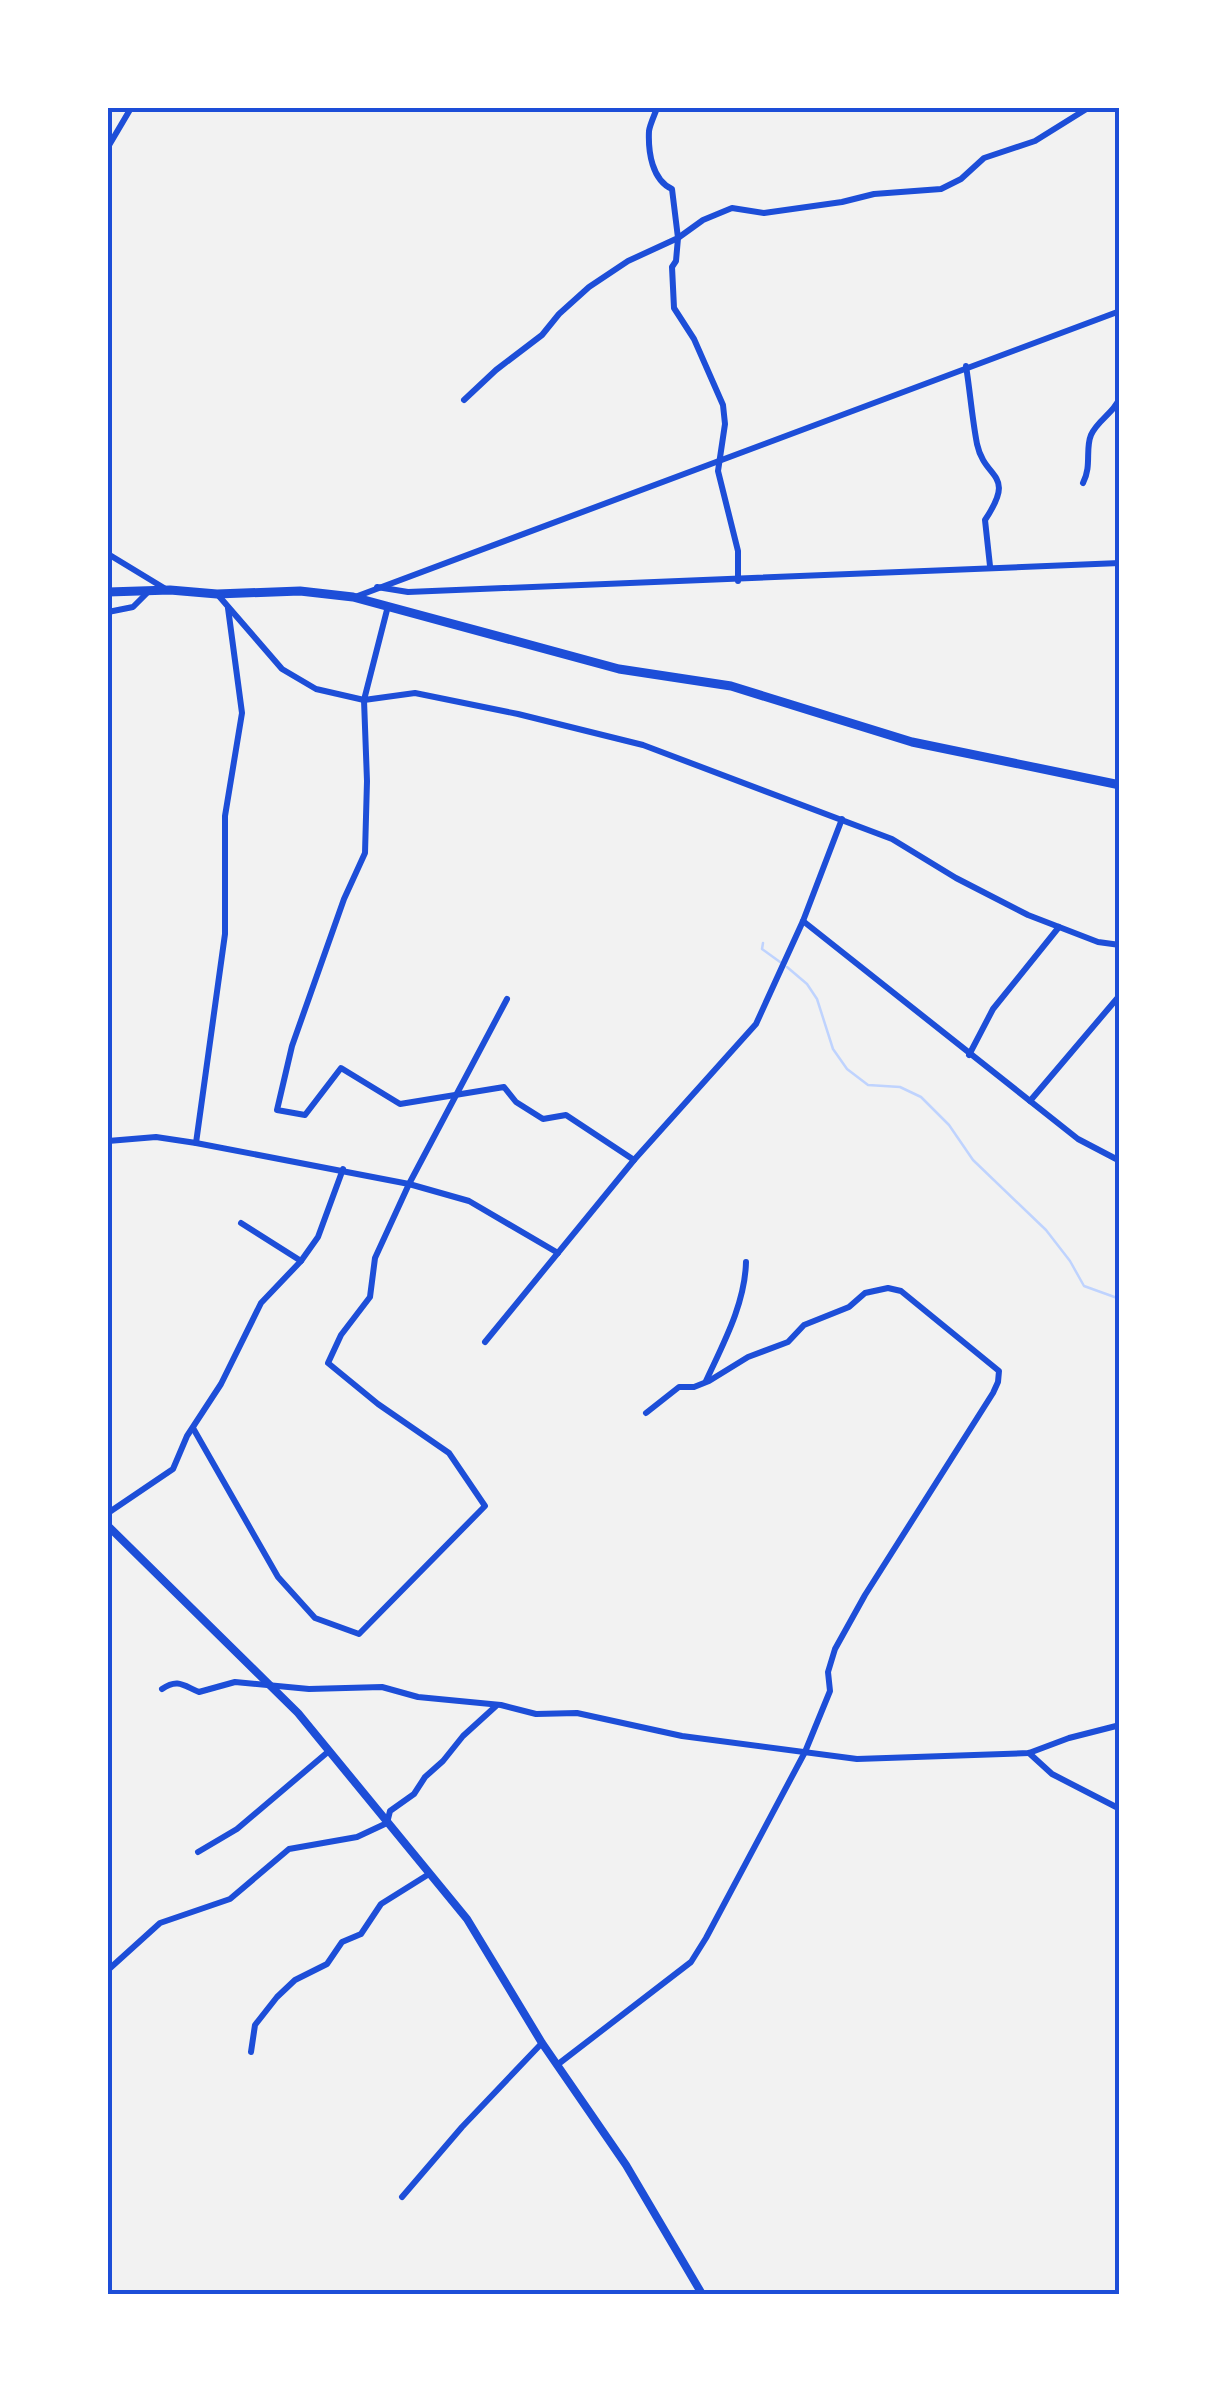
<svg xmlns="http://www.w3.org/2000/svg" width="1227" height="2402" font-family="'Roboto Condensed',sans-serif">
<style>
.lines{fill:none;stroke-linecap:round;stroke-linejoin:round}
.stream{stroke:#bfd3fe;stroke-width:2.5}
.minor{stroke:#1d4ed8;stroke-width:6}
.tertiary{stroke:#1d4ed8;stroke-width:8}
.secondary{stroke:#1d4ed8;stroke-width:9}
.neatline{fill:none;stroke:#1d4ed8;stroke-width:4}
</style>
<rect width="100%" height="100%" fill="#f2f2f2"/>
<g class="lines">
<g class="stream">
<path d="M763,943l-1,6 18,13"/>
<path d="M787,967l20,17 10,15 16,50 14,20 21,16 32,2 21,10 28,28 24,35 73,70 24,31 14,25 36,13"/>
</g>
<g class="minor">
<path d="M108,147l23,-39"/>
<path d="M966,366c4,25 6,52 11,78 8,37 40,28 8,76l5,46"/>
<path d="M464,400l32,-30 46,-35 17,-21 30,-27 39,-26 50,-23 -6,-49c-20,-9 -24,-37 -23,-58 1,-7 6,-17 8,-23"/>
<path d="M1083,483c9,-17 2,-34 8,-48 7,-16 24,-22 29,-39"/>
<path d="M108,554l56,34"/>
<path d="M738,581v-30l-20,-80 7,-47 -2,-19 -29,-66 -20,-31 -2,-41 4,-6 2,-23 25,-18 29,-12 32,5 78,-11 32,-8 67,-5 20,-10 23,-21 51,-17 53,-33"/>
<path d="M377,587l31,5 712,-29"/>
<path d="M218,595l64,74 34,20 48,11 51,-7 103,21 125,31 249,94 64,39 72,37 70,27 22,3"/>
<path d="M355,597l765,-286"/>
<path d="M388,606l-24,94 3,81 -2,72 -21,46 -52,147 -15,64 28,5 36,-47 59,36 104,-17 12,15 27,17 23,-4 68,45 -149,182"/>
<path d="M108,612l25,-5 14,-14"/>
<path d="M803,921l275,218 42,22"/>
<path d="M969,1055l24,-46 66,-82"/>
<path d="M1030,1101l90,-106"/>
<path d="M108,1141l48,-4 40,6 213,41 60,17 89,52"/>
<path d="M196,1143l29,-209v-118l17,-103 -14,-105"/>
<path d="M634,1160l122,-136 47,-103 39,-102"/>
<path d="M301,1261l17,-24 25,-68"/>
<path d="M706,1381c17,-37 39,-77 40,-119"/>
<path d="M193,1428l85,149 37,41 44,16 126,-128 -36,-53 -71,-49 -50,-41 13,-28 29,-38 5,-39 34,-74 98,-185"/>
<path d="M108,1513l65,-44 14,-33 34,-52 40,-81 40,-42 -60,-38"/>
<path d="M162,1689c16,-11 22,-3 37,3l36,-10 74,7 73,-2 36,10 83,8 35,9 41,-1 105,23 175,23 172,-6 40,-15 51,-13"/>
<path d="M1029,1753l23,21 68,35"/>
<path d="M198,1852l39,-23 92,-78"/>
<path d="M108,1970l52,-47 70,-24 59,-50 68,-12 30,-14 3,-12 24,-17 11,-17 18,-16 20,-25 33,-30"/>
<path d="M251,2052l4,-27 22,-28 18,-17 32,-16 15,-22 19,-8 20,-30 48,-30"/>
<path d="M557,2065l134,-103 15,-24 99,-186 25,-61 -2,-19 7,-23 30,-54 128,-202 5,-11 1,-11 -98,-80 -13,-3 -23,5 -16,14 -45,18 -16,17 -40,15 -39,24 -15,6h-15l-33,26"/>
<path d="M402,2197l60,-70 80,-84"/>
</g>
<path class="tertiary" d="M108,1526l190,187 169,206 75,124 84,122 76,129"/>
<path class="secondary" d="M108,592l62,-2 47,4 83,-3 53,6 266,72 112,17 181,56 208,43"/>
</g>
<rect width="1227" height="2402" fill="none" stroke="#ffffff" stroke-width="220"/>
<rect x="110" y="110" width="1007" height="2182" class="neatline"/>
</svg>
